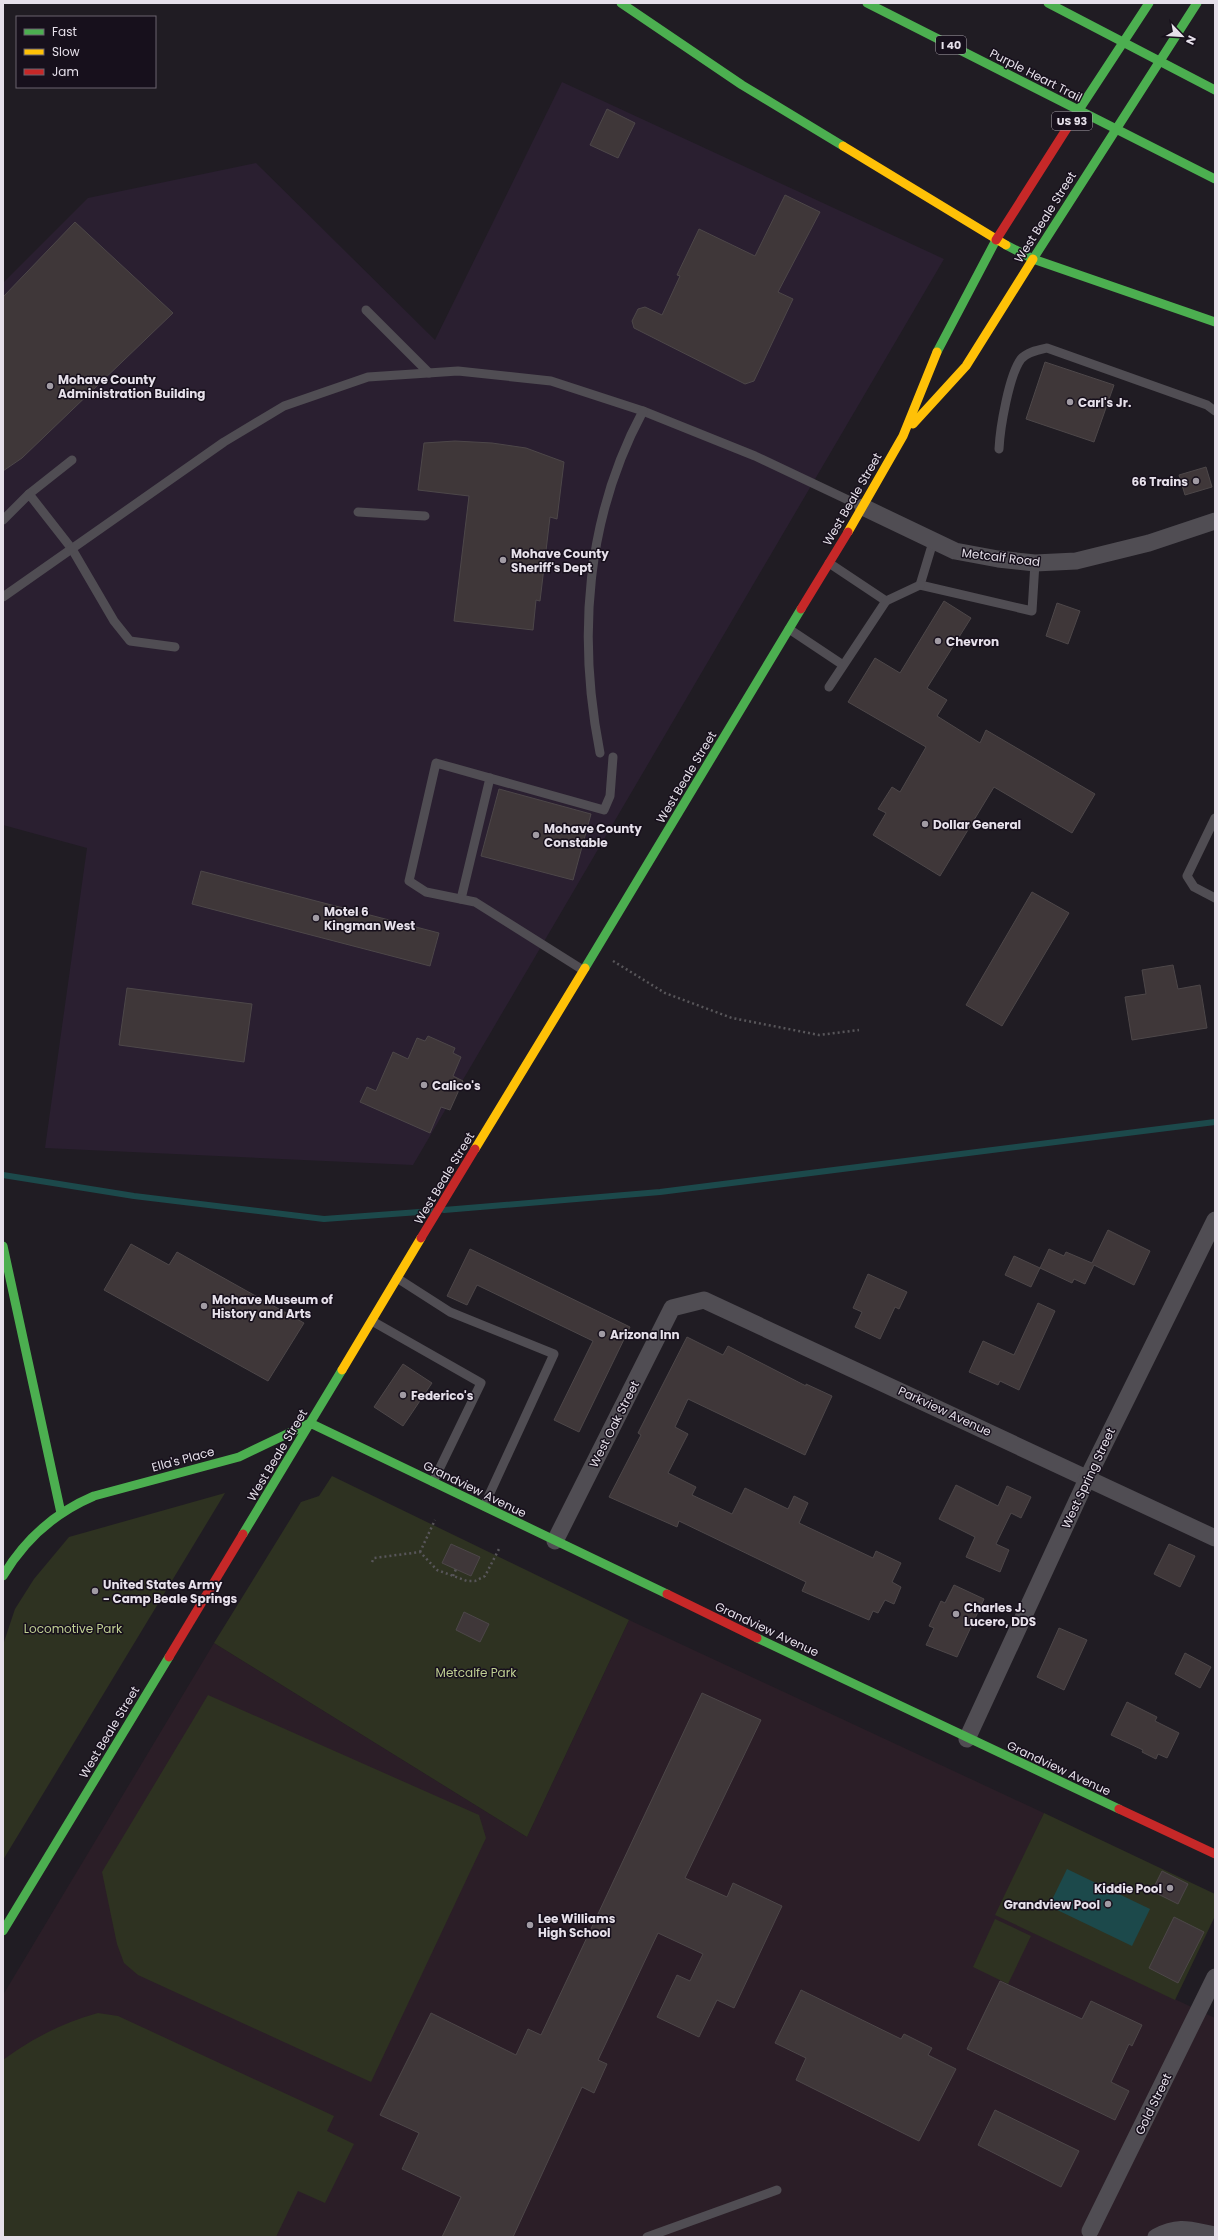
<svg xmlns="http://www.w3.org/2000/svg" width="1218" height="2240" font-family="Poppins,sans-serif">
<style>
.built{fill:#2a1f30}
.education{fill:#2b1e27}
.green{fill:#2e3221}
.water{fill:#1c494b}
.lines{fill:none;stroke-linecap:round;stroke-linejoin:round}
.stream{stroke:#1c494b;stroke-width:6}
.building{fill:#3f3739;stroke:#4d4749}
.path{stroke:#58565a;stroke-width:2.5;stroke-dasharray:2 3;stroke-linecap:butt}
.lane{stroke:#504d53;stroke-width:9}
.street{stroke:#504d53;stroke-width:17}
.fast{stroke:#4caf50;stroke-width:9}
.slow{stroke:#ffc107;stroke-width:9}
.jam{stroke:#c62828;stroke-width:9}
.poi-dot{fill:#a19ba4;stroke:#17101c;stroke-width:1.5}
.labels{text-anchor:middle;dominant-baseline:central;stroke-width:3;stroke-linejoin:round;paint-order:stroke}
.shield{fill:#17101c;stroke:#a8a2ac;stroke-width:1}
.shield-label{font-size:11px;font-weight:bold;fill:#e6e0ea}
.street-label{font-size:12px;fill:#e6e0ea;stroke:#17101c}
.poi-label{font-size:12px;font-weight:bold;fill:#e6e0ea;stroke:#17101c;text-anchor:start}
.park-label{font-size:12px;fill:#bfcf92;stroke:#17101c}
</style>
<rect width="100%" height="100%" fill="#201c23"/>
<path class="built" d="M562,82l382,177 -531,906 -368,-17 42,-300 -84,-23v-542l85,-85 168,-35 179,177z"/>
<path class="education" d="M629,1620l415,193 -48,102 219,103v219h-1212v-242l211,-352 313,194z"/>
<g class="green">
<path d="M332,1476l297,144 -102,217 -313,-194 87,-141 18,-6z"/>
<path d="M225,1493l-222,367v-215l12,-36 19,-30 35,-42z"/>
<path d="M208,1695l271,120 7,23 -115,244 -233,-107 -14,-12 -7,-19 -15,-72z"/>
<path d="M1044,1813l171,81v22l-40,84 -180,-85z"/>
<path d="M995,1919l36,17 -23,48 -35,-17z"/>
<path d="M98,2013l20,3 216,100 -7,15 27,13 -29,59 -27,-12 -22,46h-273v-177c32,-23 57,-36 95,-47z"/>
</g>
<path class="water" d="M1067,1869l83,40 -18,37 -83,-40z"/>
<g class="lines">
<g class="stream">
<path d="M3,1175l131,21 190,23 109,-8"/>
<path d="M444,1210l216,-18 555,-70"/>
</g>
</g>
<g class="building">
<path d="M607,109l28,14 -17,35 -28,-13z"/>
<path d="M785,195l35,17 -42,80 15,7 -39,82 -9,3 -111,-56 -2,-7 6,-12 7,-2 17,8 18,-39 -3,-1 22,-46 56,27z"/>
<path d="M75,222l98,91 -151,145 -19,13v-174z"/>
<path d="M1045,362l69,23 -20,57 -68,-23z"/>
<path d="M455,441l37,2 34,5 38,14 -7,57 -7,-2 -10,84 -4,-1 -3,30 -79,-9 15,-125 -51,-6 6,-47z"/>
<path d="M1206,467l6,20 -27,8 -6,-20z"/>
<path d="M944,601l27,17 -44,70 20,12 -10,16 43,27 6,-13 109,64 -23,39 -78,-46 -54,89 -67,-41 13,-22 -8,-4 14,-22 8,5 26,-45 -78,-45 27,-44 25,15z"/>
<path d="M1057,603l23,8 -12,33 -22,-8z"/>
<path d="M499,789l92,25 -18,66 -92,-24z"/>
<path d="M201,871l238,62 -9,33 -238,-62z"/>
<path d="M1032,892l37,21 -67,113 -36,-21z"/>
<path d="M1173,965l5,24 22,-4 7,43 -75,12 -7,-43 21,-3 -4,-24z"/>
<path d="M127,988l125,16 -8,58 -125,-17z"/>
<path d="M428,1036l27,12 -2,5 8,4 -8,19 10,5 -13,29 -9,-3 -11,26 -70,-31 7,-15 9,4 17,-39 15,7 9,-21 8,3z"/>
<path d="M1108,1230l42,21 -16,34 -40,-20 -9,19 -11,-5 -2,4 -32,-15 9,-19 15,7 2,-4 26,11z"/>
<path d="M131,1244l38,21 8,-13 127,71 -36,58 -164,-91z"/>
<path d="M470,1249l160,78 -51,105 -25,-12 39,-79 -116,-56 -10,20 -20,-9z"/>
<path d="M1014,1256l26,12 -9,19 -26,-12z"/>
<path d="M868,1274l39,18 -8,17 -4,-2 -15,32 -25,-12 7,-15 -9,-4z"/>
<path d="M1038,1303l17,8 -36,79 -19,-9 -2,4 -29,-13 14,-31 31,14z"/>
<path d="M687,1337l36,18 5,-9 78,40v-2l26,12 -27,59 -117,-56 -13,28 13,7 -20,39 28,14 -4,8 40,19 13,-26 43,21 6,-13 14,7 -9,20 74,35 3,-7 25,12 -9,19 9,5 -7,17 -9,-4 -7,13 -5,-2 -4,9 -67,-29 4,-9 -127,-61 -2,6 -68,-30 32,-62 -3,-2z"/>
<path d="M403,1364l29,19 -29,43 -29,-19z"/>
<path d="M956,1485l42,21 9,-20 24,11 -10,21 -10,-5 -15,31 13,6 -9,22 -34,-15 9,-20 -36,-18z"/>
<path d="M451,1544l29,13 -9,19 -29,-13z"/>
<path d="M1169,1544l26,12 -15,31 -26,-13z"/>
<path d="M954,1585l30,14 -27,58 -31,-12 8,-17 -5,-2 12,-25 4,2z"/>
<path d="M464,1612l25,12 -9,18 -24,-12z"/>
<path d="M1059,1628l28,12 -23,50 -27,-13z"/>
<path d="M1185,1653l26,14 -11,21 -25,-14z"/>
<path d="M702,1693l59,27 -76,158 42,19 6,-14 49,23 -48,102 -17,-8 -18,37 -42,-20 20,-42 13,6 13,-27 -45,-21 -60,127 9,4 -13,29 -12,-6 -69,150h-71l19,-40 -59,-28 17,-36 -39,-18 51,-102 85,42 12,-26 13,6z"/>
<path d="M1127,1702l30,15 -2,4 24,12 -12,25 -9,-4 -2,5 -14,-7 1,-2 -32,-15z"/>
<path d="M1162,1871l26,13 -10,20 -26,-13z"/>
<path d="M1174,1917l30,15 -26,51 -29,-15z"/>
<path d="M1000,1981l82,38 9,-18 51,24 -10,21 -3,-2 -18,38 18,9 -14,29 -148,-71z"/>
<path d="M801,1990l100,49 3,-5 28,14 -4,7 28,14 -37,72 -123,-61 10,-22 -31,-15z"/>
<path d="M995,2110l84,41 -18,36 -83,-42z"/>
</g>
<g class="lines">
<g class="path">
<path d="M613,961l52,32 67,25 87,17 40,-5"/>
<path d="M420,1552l15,-32"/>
<path d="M372,1562l2,-4 46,-6 17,18 30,11h8l10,-5 14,-27"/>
<path d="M453,1576l3,-7"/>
</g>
<g class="lane">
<path d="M366,310l63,63"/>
<path d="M999,449c1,-21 10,-74 22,-90 6,-7 17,-9 26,-11l160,57 8,6"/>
<path d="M29,494l43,-34"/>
<path d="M358,512l67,4"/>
<path d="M3,520l26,-26 43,55 42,72 16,20 45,6"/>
<path d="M933,542l-13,43 112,26 3,-48"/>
<path d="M829,563l57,38 34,-16"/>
<path d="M3,597l221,-155 60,-36 84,-29 90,-6 93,10 92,30 112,45 108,51"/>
<path d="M789,629l54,36"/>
<path d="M829,687l57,-86"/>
<path d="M600,753c-23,-117 -14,-236 43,-342"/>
<path d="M1215,818l-28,58 7,11 21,11"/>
<path d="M461,899l29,-121"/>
<path d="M583,970l-108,-68 -49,-10 -17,-11 27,-118 168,47 6,-14 3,-39"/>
<path d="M397,1278l53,34 104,42 -70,152"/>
<path d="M372,1321l109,62 -48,99"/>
<path d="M647,2237l130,-47"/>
</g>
<g class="street">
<path d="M863,507l92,44 43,8 37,4 41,-2 73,-18 66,-22"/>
<path d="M555,1541l117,-233 32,-8 511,238"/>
<path d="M967,1739l121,-262 127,-257"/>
<path d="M1090,2231l125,-254"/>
<path d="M1156,2237c24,-12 33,-7 59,-2"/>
</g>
<g class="fast">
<path d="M621,3l121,82 101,61"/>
<path d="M867,3l348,176"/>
<path d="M1048,3l167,87"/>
<path d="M1069,125l80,-122"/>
<path d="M1006,245l27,14 182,63"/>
<path d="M1033,259l164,-256"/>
<path d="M937,352l59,-112"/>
<path d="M585,968l216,-359"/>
<path d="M3,1246l58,267"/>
<path d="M243,1534l67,-111 357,171"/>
<path d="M3,1576c22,-37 51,-63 91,-80l145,-39 71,-34 32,-53"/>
<path d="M757,1638l362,171"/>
<path d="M3,1931l166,-274"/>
</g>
<g class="slow">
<path d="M843,146l163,99"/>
<path d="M913,424l53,-58 67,-107"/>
<path d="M848,532l55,-96 34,-84"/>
<path d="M475,1149l110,-181"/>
<path d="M342,1370l79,-132"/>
</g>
<g class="jam">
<path d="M996,240l73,-115"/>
<path d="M801,609l47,-77"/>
<path d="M421,1238l54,-89"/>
<path d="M667,1594l90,44"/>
<path d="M169,1657l74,-123"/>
<path d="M1119,1809l96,45"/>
</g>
</g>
<g class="poi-dot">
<circle cx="50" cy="386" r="4"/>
<circle cx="1070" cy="402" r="4"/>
<circle cx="1196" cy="481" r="4"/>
<circle cx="503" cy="560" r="4"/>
<circle cx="938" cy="641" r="4"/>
<circle cx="925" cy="824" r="4"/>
<circle cx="536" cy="835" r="4"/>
<circle cx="316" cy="918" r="4"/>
<circle cx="424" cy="1085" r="4"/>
<circle cx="204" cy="1306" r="4"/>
<circle cx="602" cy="1334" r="4"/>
<circle cx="403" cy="1395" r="4"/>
<circle cx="95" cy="1591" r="4"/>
<circle cx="956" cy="1614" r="4"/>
<circle cx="1170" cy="1888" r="4"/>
<circle cx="1108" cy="1904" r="4"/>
<circle cx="530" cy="1925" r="4"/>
</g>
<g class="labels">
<g class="shield">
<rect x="936" y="36" width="30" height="18" rx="3"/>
<rect x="1052" y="112" width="40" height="18" rx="3"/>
</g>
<g class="shield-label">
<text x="951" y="45">I 40</text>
<text x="1072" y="121">US 93</text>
</g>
<g class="street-label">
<text transform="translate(1036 75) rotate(27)">Purple Heart Trail</text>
<text transform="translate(1045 217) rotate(-58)">West Beale Street</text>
<text transform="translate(852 499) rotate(-60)">West Beale Street</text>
<text transform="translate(1001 557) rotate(7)">Metcalf Road</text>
<text transform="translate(686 777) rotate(-59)">West Beale Street</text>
<text transform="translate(444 1178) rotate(-59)">West Beale Street</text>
<text transform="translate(945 1411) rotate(25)">Parkview Avenue</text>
<text transform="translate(614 1424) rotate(-63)">West Oak Street</text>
<text transform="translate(277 1455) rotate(-59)">West Beale Street</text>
<text transform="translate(183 1459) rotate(-15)">Ella's Place</text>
<text transform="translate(1088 1478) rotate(-65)">West Spring Street</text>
<text transform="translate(475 1489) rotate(26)">Grandview Avenue</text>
<text transform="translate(767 1629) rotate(25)">Grandview Avenue</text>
<text transform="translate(109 1732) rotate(-59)">West Beale Street</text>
<text transform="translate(1059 1768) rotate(25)">Grandview Avenue</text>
<text transform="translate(1153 2104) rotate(-64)">Gold Street</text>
</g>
<g class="poi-label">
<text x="58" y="379">Mohave County<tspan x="58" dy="14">Administration Building</tspan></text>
<text x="1078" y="402">Carl's Jr.</text>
<text x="1188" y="481" text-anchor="end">66 Trains</text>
<text x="511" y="553">Mohave County<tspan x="511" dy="14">Sheriff's Dept</tspan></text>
<text x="946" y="641">Chevron</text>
<text x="933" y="824">Dollar General</text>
<text x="544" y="828">Mohave County<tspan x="544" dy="14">Constable</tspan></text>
<text x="324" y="911">Motel 6<tspan x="324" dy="14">Kingman West</tspan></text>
<text x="432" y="1085">Calico's</text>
<text x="212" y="1299">Mohave Museum of<tspan x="212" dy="14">History and Arts</tspan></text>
<text x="610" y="1334">Arizona Inn</text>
<text x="411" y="1395">Federico's</text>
<text x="103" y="1584">United States Army<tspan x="103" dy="14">- Camp Beale Springs</tspan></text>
<text x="964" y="1607">Charles J.<tspan x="964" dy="14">Lucero, DDS</tspan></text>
<text x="1162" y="1888" text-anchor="end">Kiddie Pool</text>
<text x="1100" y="1904" text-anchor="end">Grandview Pool</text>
<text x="538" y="1918">Lee Williams<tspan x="538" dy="14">High School</tspan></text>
</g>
<g class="park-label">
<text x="73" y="1628">Locomotive Park</text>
<text x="476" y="1672">Metcalfe Park</text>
</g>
</g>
<rect width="1218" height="2240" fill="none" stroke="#e6e0ea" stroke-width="8"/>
<rect x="16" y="16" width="140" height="72" fill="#17101c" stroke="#6a636e"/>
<rect x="24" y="29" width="20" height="6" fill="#4caf50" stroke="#6a636e"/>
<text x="52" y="36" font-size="12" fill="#e6e0ea">Fast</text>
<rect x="24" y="49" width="20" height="6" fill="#ffc107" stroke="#6a636e"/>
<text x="52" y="56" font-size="12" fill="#e6e0ea">Slow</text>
<rect x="24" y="69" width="20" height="6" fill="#c62828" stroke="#6a636e"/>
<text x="52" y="76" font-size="12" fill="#e6e0ea">Jam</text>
<g transform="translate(1182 36) rotate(115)" stroke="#17101c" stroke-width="3" paint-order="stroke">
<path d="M0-3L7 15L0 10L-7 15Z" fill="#e6e0ea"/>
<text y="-6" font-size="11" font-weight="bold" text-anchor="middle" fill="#e6e0ea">N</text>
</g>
</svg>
